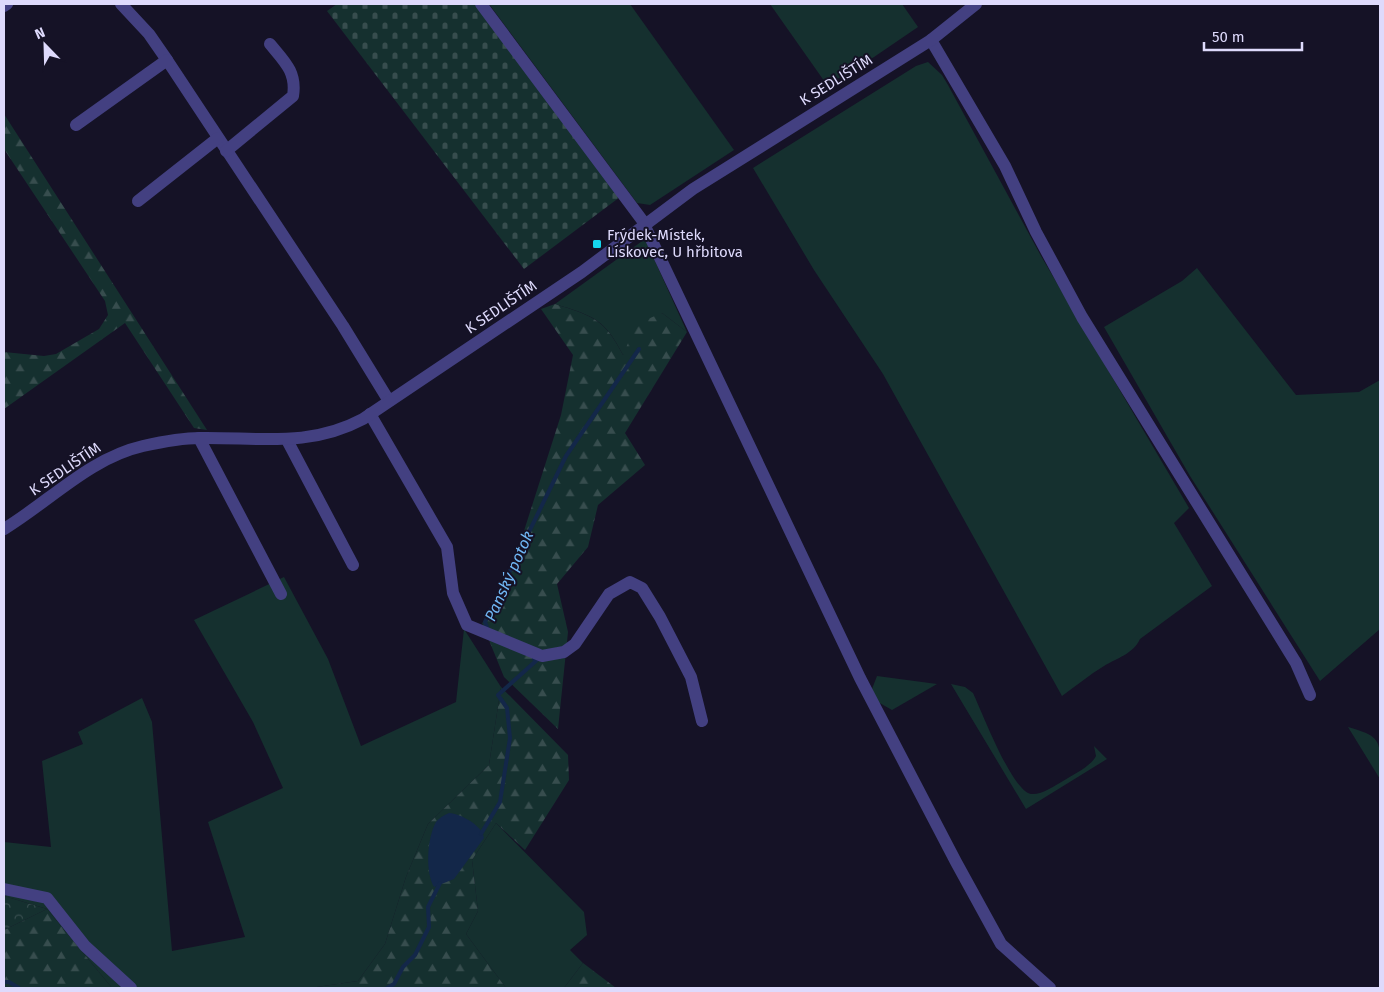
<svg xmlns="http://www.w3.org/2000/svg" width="1384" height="992" font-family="'Fira Sans',sans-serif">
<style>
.grass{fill:#15302f}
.forest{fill:url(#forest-firs)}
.cemetery{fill:url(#cemetery-stones)}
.park{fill:url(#park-crowns)}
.water{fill:#132749}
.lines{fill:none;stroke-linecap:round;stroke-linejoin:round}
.stream{stroke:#132749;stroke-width:4}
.minor{stroke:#434081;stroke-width:12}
.poi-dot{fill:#15d6ed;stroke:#151226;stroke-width:2}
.labels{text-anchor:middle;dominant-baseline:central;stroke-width:4;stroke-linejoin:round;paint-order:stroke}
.street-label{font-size:15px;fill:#dedafc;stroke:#151226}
.poi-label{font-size:15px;fill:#dedafc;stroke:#151226;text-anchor:start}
.water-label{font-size:16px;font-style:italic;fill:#70b6f4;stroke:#151226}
</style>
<defs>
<pattern id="forest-firs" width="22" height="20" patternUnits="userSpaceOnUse" patternTransform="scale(1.25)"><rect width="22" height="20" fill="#15302f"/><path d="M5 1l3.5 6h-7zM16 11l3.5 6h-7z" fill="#374d4e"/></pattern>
<pattern id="cemetery-stones" width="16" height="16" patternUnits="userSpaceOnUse" patternTransform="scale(1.25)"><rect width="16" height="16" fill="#15302f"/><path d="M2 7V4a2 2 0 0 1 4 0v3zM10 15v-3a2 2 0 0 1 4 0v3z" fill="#374d4e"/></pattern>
<pattern id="park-crowns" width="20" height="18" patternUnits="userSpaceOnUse" patternTransform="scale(1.25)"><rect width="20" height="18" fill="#15302f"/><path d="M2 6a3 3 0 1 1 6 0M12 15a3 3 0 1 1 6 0" fill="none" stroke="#374d4e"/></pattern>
</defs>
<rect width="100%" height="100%" fill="#151226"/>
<g class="grass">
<path d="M489,4h141l104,146 -84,55 -13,-2z"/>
<path d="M770,4h132l16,23 -44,30 -47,28z"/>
<path d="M928,62l14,13 6,10 93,171 148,252 -15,15 38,63 -72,53c-7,15 -23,19 -36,27 -15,9 -28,20 -42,30l-179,-322 -69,-104 -61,-102 163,-102z"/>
<path d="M645,239l42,93 -25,-19 -39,42c-19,-37 -30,-39 -68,-51z"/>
<path d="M1197,268l99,127 63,-3 21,-12v249l-60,52 -130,-205 -86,-149 78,-46z"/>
<path d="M284,577l44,82 33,87 95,-44 8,-73 37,58 -12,78 -61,59 -22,53 -21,67 -27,37 -48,7h-198l-65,-79 -43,-13v-54l47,5 -9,-86 41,-17 -5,-12 64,-34 10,24 20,229 73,-14 -37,-115 75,-34 -30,-66 -59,-102z"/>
<path d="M877,676l60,8 -45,26 -14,-8 -6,-13z"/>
<path d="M951,684l14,3 8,6c9,19 39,98 58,101 11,1 23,-8 32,-13 11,-7 27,-14 33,-25l-2,-10 13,13 -81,50z"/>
<path d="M1348,727c36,10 32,15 32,52z"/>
<path d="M496,823l88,89 3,23 -17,15 13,13 -19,25h-58l-40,-54 12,-23 -6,-51z"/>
</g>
<g class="forest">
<path d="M4,114l203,316 -13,-2 -69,-105 -121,86v-57l40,4 12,-2 43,-25 9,-14 -3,-14 -101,-152z"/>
<path d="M555,304c37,12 49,14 68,51l13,-31 26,-11 25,19 -62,101 20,32 -47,40 -10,42 -31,37 11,48 -10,97 -54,-52 -22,-54 18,-17 61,-191 12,-60 -32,-46z"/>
<path d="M501,687l67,68 1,25 -44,70 -29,-27 -24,37 6,51 -12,23 40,54h-196l48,-7 27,-37 21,-67 22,-53 61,-59z"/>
<path d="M47,909l65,79h-108v-58z"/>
<path d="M583,963l33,25h-52z"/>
</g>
<path class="cemetery" d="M337,4h138l145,193 -96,72 -197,-258z"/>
<path class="park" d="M4,896l43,13 -43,21z"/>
<path class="water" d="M449,813c12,1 33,12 35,25l-30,41 -20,8c-9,-15 -7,-49 2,-65 3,-4 8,-7 13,-9z"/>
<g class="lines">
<g class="stream">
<path d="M488,630l-3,-8 81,-166 73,-107"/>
<path d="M481,834l19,-32 10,-64 -3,-30 -9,-13 39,-35 -3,-1"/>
<path d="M4,982h5l10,6"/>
<path d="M387,988l7,-4 9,-17 12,-12 14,-28 -1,-20 12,-24"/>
</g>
<g class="minor">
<path d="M121,4l28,30 18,26"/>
<path d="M481,4l161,216 218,458 96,184 45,82 49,44"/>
<path d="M4,6l3,-2"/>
<path d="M931,40l74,126 31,66 46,85 214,346 14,32"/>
<path d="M76,125l91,-65 176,266 46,75"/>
<path d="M226,151l67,-55c4,-24 -9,-35 -23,-52"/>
<path d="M138,201l80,-63"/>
<path d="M370,414l77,133 6,46 14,32 75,31 22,-4 11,-8 34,-50 21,-12 12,6 18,29 31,60 11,44"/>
<path d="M199,438l82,156"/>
<path d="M287,440l66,125"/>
<path d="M4,529c46,-28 86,-71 139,-83 18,-4 38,-8 57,-8 58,-1 109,10 163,-19l219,-147 111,-83 238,-149 45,-36"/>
<path d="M4,889l43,9 38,48 46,42"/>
</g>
</g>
<rect class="poi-dot" x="592" y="239" width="10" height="10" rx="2.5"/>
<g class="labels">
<g class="street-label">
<text transform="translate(836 80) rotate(-32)">K SEDLIŠTÍM</text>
<text transform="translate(501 307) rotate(-34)">K SEDLIŠTÍM</text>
<text transform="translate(65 469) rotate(-34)">K SEDLIŠTÍM</text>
</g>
<g class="poi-label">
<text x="607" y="235">Frýdek-Místek,<tspan x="607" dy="17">Lískovec, U hřbitova</tspan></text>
</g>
<g class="water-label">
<text transform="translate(509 576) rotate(-66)">Panský potok</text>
</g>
</g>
<rect width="1384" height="992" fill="none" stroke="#dedafc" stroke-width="10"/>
<g transform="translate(45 45) rotate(337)" stroke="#151226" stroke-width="4" paint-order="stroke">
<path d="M0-4L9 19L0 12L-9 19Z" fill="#dedafc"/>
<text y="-8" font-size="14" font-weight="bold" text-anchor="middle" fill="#dedafc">N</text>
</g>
<path d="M1204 42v8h98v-8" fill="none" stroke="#dedafc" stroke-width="2.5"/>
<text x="1212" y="42" font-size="15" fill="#dedafc" stroke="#151226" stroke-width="4" paint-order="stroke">50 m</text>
</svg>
